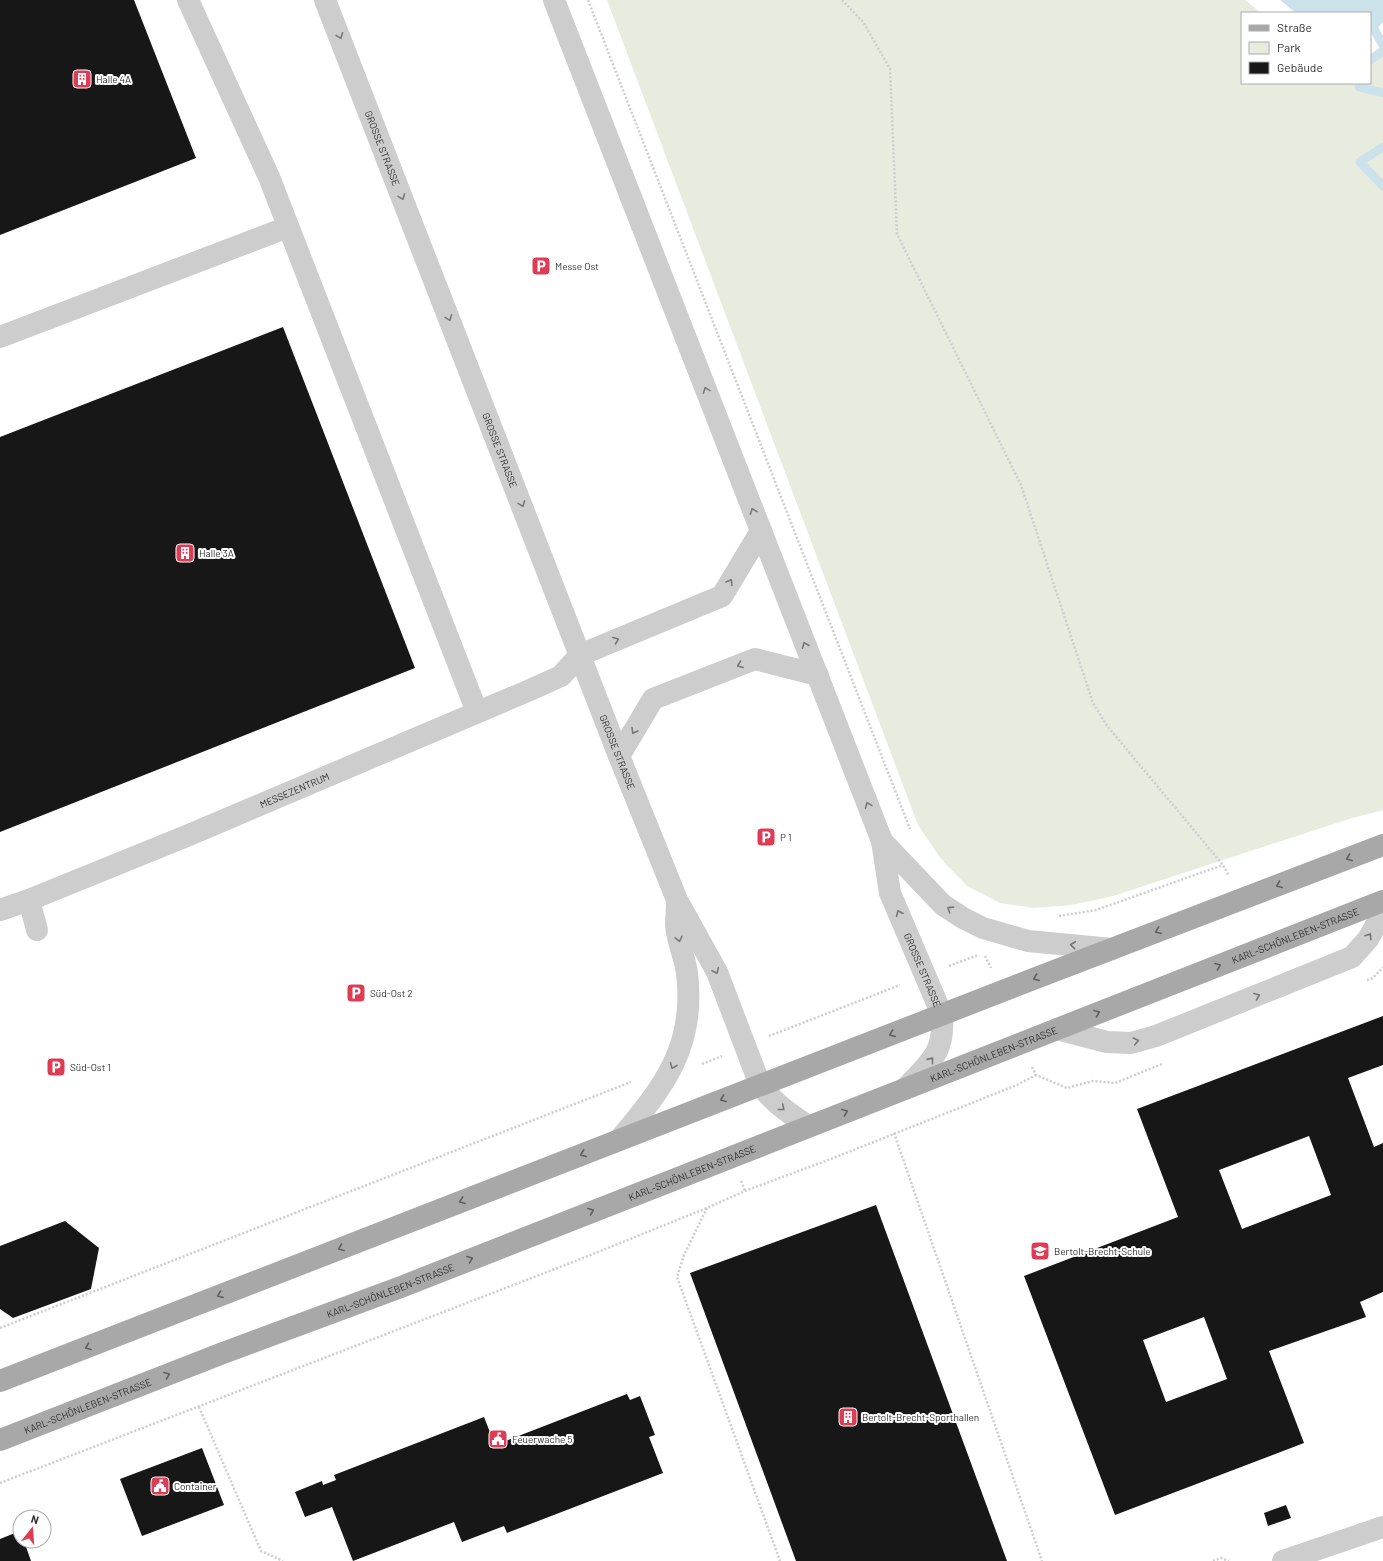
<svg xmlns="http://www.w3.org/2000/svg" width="1383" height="1561" font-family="Barlow,sans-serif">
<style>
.green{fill:#e7ecdf}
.water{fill:#cce2eb}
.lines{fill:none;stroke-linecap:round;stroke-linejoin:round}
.stream{stroke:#cce2eb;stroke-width:9}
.building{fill:#171717;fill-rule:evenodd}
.path{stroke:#cdcdcd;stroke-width:2.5;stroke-dasharray:2 2;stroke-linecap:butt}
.minor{stroke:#cdcdcd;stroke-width:22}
.major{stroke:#a8a8a8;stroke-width:22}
.oneway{stroke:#777}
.oneway2{stroke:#606060}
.labels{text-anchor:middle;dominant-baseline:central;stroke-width:4;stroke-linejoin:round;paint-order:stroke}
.poi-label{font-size:10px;fill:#303030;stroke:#fff;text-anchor:start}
.street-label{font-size:10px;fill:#303030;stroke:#fff}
</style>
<rect width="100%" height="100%" fill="#fff"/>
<path class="green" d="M607,0h638l16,13h-19v70h128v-28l13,-9v764l-34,9 -236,77 -41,9 -38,3 -34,-5 -33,-17 -26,-27 -23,-34z"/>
<path class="water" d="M1280,0h103v22l-8,9h-5v-18h-74z"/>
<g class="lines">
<g class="stream">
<path d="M1370,22l13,23"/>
<path d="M1370,60l13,-9"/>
<path d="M1360,83l-1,4 24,6"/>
<path d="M1383,147l-23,15 23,24"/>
</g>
</g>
<g class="building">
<path d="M0,0h134l62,158 -196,77z"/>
<path d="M283,327l132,341 -415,164v-395z"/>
<path d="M1383,1016v49l-35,13 26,69 9,-4v149l-23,10 6,15 -97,34 35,92 -189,72 -91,-239 154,-59 -41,-108zM1309,1136l22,59 -89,34 -23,-59zM1204,1317l23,62 -61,23 -23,-62z"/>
<path d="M876,1205l131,356h-211l-106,-288z"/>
<path d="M65,1221l34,27 -8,41 -78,29 -13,-9v-63z"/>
<path d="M627,1394l3,6 10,-4 15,39 -6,2 14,36 -156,60 -3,-7 -42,16 -8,-20 -101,39 -21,-54 -27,10 -10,-25 27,-11 1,4 13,-5 -2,-5 150,-58 11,28z"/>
<path d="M202,1448l22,57 -82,31 -22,-57z"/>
<path d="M1286,1505l5,13 -23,8 -4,-13z"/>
<path d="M20,1531v10h4l7,20h-31v-22z"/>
</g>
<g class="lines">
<g class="path">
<path d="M588,0l322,829"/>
<path d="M842,0l22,23 26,46 7,165 124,251 72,218 15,24 115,138 6,11"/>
<path d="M1059,916l37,-6 127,-45"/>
<path d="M985,956l6,12"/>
<path d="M949,966l29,-11"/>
<path d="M1367,980l6,-2 10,-11"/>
<path d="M769,1036l131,-51"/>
<path d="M702,1064l20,-8"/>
<path d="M1032,1067l4,8 31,13 26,-7 22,2 47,-19"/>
<path d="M894,1133l148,428"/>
<path d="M741,1181l4,10"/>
<path d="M707,1208l-23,47 -7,22 103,284"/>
<path d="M0,1328l631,-246"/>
<path d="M199,1407l62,144 22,10"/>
<path d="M0,1483l573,-221 134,-54 38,-17 91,-34 181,-72 19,-10"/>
<path d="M1213,1561l8,-3 8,3"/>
</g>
<g class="minor">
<path d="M188,0l81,177 208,535"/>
<path id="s1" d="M325,0l294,756 58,144 40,72 43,113c14,18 30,29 48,41"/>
<path id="s2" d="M554,0l328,841 8,52 52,122c3,39 -13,48 -37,74"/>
<path d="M0,337l288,-110"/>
<path d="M619,756l34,-57 102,-40 63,16"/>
<path d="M882,841l61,64 20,13 20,10 45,13 84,8"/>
<path d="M29,900l8,30"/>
<path id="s3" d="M0,910l29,-10 160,-65 341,-145 31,-14 19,-21 142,-59 39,-65"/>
<path d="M1057,1029l50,13 24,1 25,-7 196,-79 16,-18 15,-26"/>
<path d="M619,1140c45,-53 77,-94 68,-167 -2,-16 -10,-32 -11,-48 0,-7 1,-15 1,-22"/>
<path d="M1283,1561l100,-34"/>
</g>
<g class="major">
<path d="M0,1381l1036,-403 347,-133"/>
<path id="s4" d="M0,1440l223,-87 178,-66 982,-386"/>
</g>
</g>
<defs><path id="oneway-chevron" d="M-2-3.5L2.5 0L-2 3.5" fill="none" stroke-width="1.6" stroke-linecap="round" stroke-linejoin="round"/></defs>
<g class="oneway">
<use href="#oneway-chevron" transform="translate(340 36) rotate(69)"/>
<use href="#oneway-chevron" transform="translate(402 197) rotate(69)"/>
<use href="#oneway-chevron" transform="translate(449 318) rotate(69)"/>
<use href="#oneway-chevron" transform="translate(706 390) rotate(-111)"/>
<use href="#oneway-chevron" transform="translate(522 504) rotate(69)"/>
<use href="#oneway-chevron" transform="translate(753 511) rotate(-111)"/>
<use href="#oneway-chevron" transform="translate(730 582) rotate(-59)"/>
<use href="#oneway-chevron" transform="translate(616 640) rotate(-22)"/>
<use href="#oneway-chevron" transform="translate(805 645) rotate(-112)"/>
<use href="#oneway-chevron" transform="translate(740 665) rotate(159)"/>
<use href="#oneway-chevron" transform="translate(634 731) rotate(121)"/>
<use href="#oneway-chevron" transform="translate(868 805) rotate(-111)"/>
<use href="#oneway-chevron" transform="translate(950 909) rotate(-147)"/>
<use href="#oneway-chevron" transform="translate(899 913) rotate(-113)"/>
<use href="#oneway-chevron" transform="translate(1369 936) rotate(-57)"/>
<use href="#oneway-chevron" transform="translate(679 939) rotate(77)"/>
<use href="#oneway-chevron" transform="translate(1073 945) rotate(-174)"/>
<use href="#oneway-chevron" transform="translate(716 971) rotate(65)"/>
<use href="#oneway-chevron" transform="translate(1257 996) rotate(-22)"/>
<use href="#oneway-chevron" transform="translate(1136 1041) rotate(-12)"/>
<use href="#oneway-chevron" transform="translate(931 1060) rotate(-51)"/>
<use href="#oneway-chevron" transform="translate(673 1066) rotate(112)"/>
<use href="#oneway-chevron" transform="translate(782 1108) rotate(39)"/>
</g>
<g class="oneway2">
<use href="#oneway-chevron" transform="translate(1349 858) rotate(159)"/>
<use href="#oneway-chevron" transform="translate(1279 885) rotate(159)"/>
<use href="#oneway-chevron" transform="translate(1158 931) rotate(159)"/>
<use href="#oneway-chevron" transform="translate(1218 966) rotate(-21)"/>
<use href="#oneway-chevron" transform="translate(1036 978) rotate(159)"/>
<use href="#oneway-chevron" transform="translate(1097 1013) rotate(-21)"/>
<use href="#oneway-chevron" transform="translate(892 1034) rotate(159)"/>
<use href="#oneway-chevron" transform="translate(723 1099) rotate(159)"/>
<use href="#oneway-chevron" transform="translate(845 1112) rotate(-21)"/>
<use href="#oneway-chevron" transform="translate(583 1154) rotate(159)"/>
<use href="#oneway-chevron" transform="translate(462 1201) rotate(159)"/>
<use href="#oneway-chevron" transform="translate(591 1211) rotate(-22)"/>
<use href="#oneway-chevron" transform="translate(341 1248) rotate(159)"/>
<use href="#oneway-chevron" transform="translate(470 1259) rotate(-22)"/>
<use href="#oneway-chevron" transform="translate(220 1295) rotate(159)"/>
<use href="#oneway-chevron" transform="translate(88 1347) rotate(159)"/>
<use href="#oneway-chevron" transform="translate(167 1375) rotate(-21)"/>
</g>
<defs>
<g id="building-square" transform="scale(1)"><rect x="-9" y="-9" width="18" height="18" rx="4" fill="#de3b55" stroke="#fff"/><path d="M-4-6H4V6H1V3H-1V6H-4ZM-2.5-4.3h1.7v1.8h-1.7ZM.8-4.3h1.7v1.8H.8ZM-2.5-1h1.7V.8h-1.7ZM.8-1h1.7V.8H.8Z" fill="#fff"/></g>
<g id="parking-square" transform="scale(1)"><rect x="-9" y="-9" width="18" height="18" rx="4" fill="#de3b55" stroke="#fff"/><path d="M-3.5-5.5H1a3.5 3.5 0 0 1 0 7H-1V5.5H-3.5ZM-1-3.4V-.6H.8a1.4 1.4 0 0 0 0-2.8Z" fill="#fff"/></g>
<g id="school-square" transform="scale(1)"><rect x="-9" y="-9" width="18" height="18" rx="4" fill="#de3b55" stroke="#fff"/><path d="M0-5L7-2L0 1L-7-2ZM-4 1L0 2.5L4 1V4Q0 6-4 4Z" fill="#fff"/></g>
<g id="civic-square" transform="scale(1)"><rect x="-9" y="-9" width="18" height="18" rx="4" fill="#de3b55" stroke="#fff"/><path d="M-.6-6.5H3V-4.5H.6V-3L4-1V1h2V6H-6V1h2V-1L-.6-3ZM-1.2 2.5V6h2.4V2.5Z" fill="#fff"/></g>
</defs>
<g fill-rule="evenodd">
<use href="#building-square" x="82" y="79"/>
<use href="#parking-square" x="541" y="266"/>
<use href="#building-square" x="185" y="553"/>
<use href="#parking-square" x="766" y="837"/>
<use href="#parking-square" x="356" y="993"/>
<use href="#parking-square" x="56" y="1067"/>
<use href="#school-square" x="1040" y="1251"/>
<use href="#building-square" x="848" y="1417"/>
<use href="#civic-square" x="498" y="1439"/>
<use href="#civic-square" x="160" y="1486"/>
</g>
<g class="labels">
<g class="poi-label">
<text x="96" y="79">Halle 4A</text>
<text x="555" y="266">Messe Ost</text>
<text x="199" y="553">Halle 3A</text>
<text x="780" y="837">P 1</text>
<text x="370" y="993">Süd-Ost 2</text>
<text x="70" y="1067">Süd-Ost 1</text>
<text x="1054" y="1251">Bertolt-Brecht-Schule</text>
<text x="862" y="1417">Bertolt-Brecht-Sporthallen</text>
<text x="512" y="1439">Feuerwache 5</text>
<text x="174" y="1486">Container</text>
</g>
<g class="street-label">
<text stroke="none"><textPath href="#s1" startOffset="159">GROSSE STRASSE</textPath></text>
<text stroke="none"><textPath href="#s1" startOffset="483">GROSSE STRASSE</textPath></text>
<text stroke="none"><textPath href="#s1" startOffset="807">GROSSE STRASSE</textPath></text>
<text stroke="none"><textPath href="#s3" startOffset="318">MESSEZENTRUM</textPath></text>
<text stroke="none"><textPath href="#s4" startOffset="1390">KARL-SCHÖNLEBEN-STRASSE</textPath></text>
<text stroke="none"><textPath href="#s2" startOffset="1039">GROSSE STRASSE</textPath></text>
<text stroke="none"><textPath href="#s4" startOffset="1066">KARL-SCHÖNLEBEN-STRASSE</textPath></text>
<text stroke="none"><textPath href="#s4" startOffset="742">KARL-SCHÖNLEBEN-STRASSE</textPath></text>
<text stroke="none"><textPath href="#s4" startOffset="418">KARL-SCHÖNLEBEN-STRASSE</textPath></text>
<text stroke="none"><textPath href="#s4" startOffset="94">KARL-SCHÖNLEBEN-STRASSE</textPath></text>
</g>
</g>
<rect x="1241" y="12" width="130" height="72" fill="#ffffff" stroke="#acacac"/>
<rect x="1249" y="25" width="20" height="6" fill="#a8a8a8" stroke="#acacac"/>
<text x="1277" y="32" font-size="12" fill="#303030">Straße</text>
<rect x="1249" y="42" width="20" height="12" fill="#e7ecdf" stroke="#acacac"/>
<text x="1277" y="52" font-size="12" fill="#303030">Park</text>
<rect x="1249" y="62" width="20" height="12" fill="#171717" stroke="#acacac"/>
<text x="1277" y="72" font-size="12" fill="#303030">Gebäude</text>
<g transform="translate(32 1529) rotate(17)"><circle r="19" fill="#ffffff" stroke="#acacac"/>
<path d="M0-3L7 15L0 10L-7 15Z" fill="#de3b55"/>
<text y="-6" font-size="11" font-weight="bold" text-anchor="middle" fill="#303030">N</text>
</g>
</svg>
